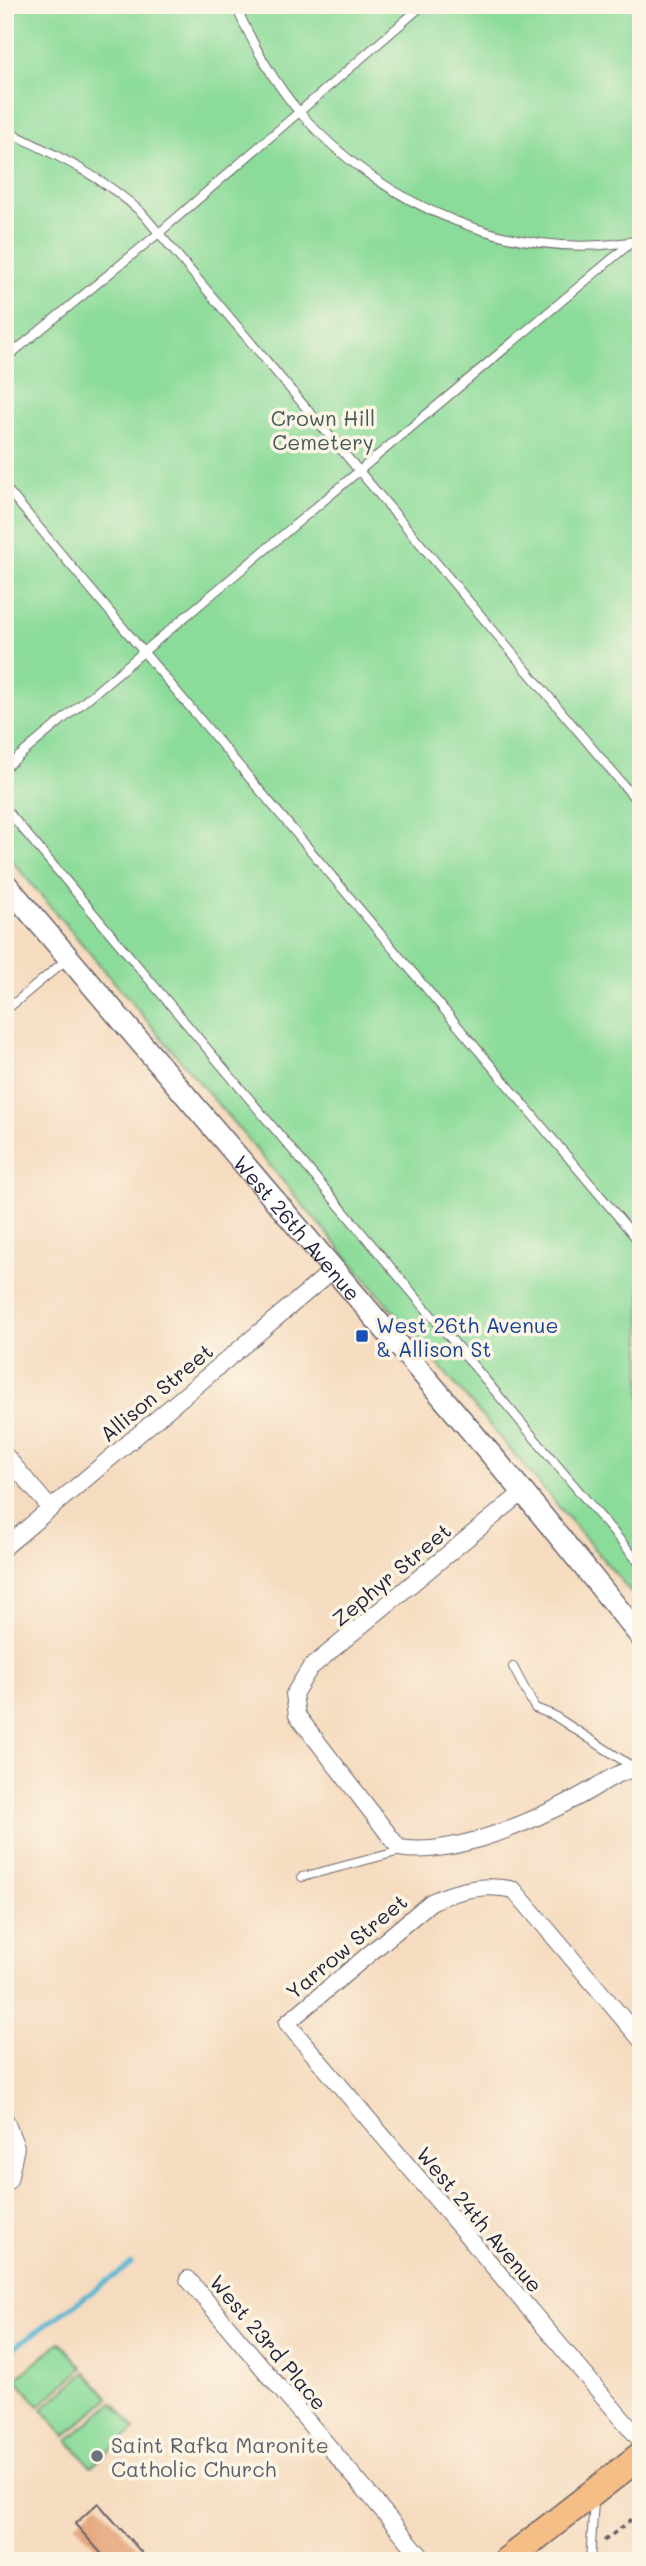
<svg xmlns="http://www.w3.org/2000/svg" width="646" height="2566" font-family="Mali,sans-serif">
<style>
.green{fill:#8bdb9a;stroke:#567e6a;stroke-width:2}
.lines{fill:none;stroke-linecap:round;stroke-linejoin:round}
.stream{stroke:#54b5d2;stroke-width:5}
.building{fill:#e4a67c}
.service-casing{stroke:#6c6369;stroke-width:10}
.minor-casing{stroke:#6c6369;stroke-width:18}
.tertiary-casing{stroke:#6c6369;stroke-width:24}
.primary-casing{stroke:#6c6369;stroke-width:29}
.path{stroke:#6c6369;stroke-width:3.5;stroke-dasharray:5 5;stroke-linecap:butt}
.service{stroke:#fff;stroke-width:8}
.minor{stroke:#fff;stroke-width:16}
.tertiary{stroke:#fff;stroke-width:21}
.primary{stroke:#f6be87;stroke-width:26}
.transit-dot{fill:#1a4fb4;stroke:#fcf5e5;stroke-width:2.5}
.worship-dot{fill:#6b7280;stroke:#fcf5e5;stroke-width:2.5}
.labels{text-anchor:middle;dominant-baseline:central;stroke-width:7;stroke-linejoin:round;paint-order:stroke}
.park-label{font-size:21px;fill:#425a58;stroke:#fcf5e5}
.street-label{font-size:21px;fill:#22223b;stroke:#fcf5e5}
.transit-label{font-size:21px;fill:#164399;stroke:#fcf5e5;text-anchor:start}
.worship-label{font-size:21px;fill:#5b616d;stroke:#fcf5e5;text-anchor:start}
</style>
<rect width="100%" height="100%" fill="#fcf5e5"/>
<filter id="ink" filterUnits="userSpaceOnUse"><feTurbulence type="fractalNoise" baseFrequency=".0143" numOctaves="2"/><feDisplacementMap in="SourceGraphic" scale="14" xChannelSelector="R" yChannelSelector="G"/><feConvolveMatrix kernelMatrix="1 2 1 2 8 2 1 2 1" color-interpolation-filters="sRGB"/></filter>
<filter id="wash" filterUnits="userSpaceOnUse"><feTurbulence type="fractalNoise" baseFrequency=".00686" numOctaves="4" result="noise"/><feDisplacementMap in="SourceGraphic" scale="28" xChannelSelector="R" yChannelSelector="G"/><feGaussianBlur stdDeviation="1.57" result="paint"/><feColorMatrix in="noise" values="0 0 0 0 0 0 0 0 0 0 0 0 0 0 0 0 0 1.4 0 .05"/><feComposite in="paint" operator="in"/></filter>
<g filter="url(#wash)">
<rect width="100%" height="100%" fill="#f5dbbf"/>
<g class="green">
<path d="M5,5h636v1599l-636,-751z"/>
<path d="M60,2342l23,26 -44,38 -23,-27z"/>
<path d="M86,2372l23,26 -44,38 -23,-27z"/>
<path d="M113,2402l22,27 -44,38 -23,-27z"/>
</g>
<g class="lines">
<path class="stream" d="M5,2354l126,-90"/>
</g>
<g id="blocks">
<path class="building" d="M98,2503l51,58h-41l-33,-37z"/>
</g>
</g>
<g filter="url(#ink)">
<use href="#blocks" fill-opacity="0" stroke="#6c6369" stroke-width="2"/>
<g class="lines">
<g class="service-casing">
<g id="service">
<path d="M235,5c18,39 38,77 66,109 83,93 215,150 340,126"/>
<path d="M5,130c49,24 97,46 137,83l499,593"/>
<path d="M5,359l154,-126 264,-228"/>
<path d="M5,487l636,757"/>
<path d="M5,768l627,-526"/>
<path d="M5,808l636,757"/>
<path d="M5,1011l62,-52"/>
<path d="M513,1667l22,41 18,7 80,52"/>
<path d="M302,1877l91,-24 6,-5"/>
<path d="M590,2561l4,-60"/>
</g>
</g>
<g class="minor-casing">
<g id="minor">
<path d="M5,1455l46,54"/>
<path d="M523,1492l-213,176 -16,26 3,21 102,133c54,9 132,-26 179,-51 21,-11 39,-26 63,-30"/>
<path d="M5,1547l328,-277"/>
<path d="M641,2040l-127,-150c-28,-7 -57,0 -83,12l-144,121 354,418"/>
<path d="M5,2119l11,28 -7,33 -4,4"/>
<path d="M188,2279l237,282"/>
</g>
</g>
<g class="tertiary-casing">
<g id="tertiary">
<path id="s1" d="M5,883l518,609 118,145"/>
</g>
</g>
<g class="primary-casing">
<path id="primary" d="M506,2561l135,-106"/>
</g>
<path class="path" d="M604,2541l37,-29"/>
<use href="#service" class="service"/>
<use href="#minor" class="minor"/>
<use href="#tertiary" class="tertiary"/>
<use href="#primary" class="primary"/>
</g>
</g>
<rect class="transit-dot" x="355" y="1329" width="14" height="14" rx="3.5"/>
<circle class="worship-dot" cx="97" cy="2456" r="7"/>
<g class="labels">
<g class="park-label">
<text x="323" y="417">Crown Hill<tspan x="323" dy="24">Cemetery</tspan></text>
</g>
<g class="street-label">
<text stroke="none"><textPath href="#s1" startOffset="452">West 26th Avenue</textPath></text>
<text transform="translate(156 1392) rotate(-40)">Allison Street</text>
<text transform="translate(391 1574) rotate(-40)">Zephyr Street</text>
<text transform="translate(346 1946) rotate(-40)">Yarrow Street</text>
<text transform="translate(480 2219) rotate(50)">West 24th Avenue</text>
<text transform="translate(269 2342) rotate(50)">West 23rd Place</text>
</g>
<g class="transit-label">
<text x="376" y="1324">West 26th Avenue<tspan x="376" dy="24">&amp; Allison St</tspan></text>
</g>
<g class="worship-label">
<text x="111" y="2444">Saint Rafka Maronite<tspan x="111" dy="24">Catholic Church</tspan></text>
</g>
</g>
<rect width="646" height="2566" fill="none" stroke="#fcf5e5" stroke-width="28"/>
</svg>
